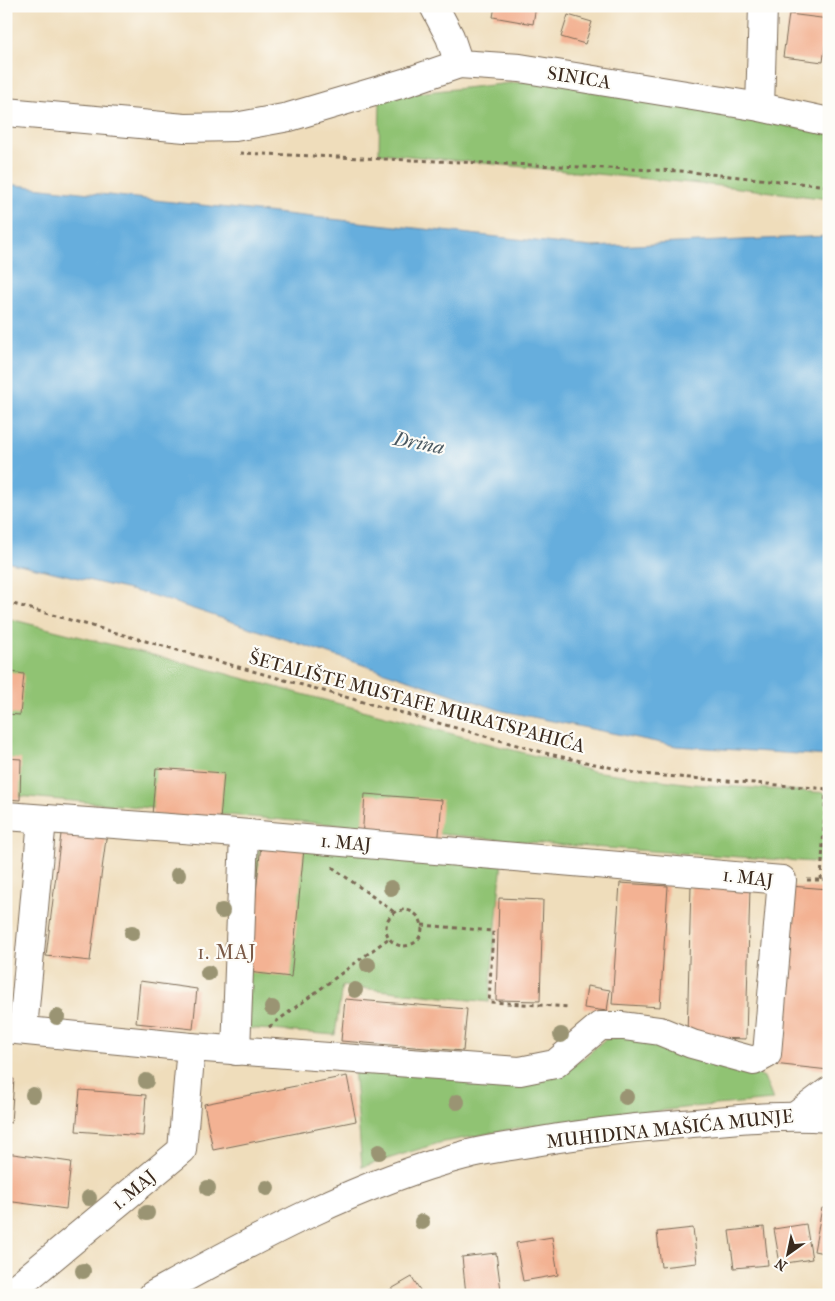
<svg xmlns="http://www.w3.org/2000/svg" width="835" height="1301" font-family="'IM FELL French Canon',serif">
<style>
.green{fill:#90c373;stroke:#667648}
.water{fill:#66aedd;stroke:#506c7e}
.building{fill:#f3b293}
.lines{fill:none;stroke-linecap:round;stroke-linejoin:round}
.minor-casing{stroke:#7a6955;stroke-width:30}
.major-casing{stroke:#7a6955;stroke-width:30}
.path{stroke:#7a6955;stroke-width:3;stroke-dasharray:4 4;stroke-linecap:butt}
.minor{stroke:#fff;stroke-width:28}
.major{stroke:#fff;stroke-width:28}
.tree{fill:#9a9473}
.labels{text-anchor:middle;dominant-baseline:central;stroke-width:4.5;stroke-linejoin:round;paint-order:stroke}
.street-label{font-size:19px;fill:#3b2a1e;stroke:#fdfcf7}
.water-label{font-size:20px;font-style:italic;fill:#4a5861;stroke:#fdfcf7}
.neighbourhood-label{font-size:20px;letter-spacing:1px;fill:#7b5a47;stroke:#fdfcf7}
</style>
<rect width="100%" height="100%" fill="#fdfcf7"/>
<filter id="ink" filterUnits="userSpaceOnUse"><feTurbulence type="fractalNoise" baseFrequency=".02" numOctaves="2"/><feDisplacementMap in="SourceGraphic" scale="10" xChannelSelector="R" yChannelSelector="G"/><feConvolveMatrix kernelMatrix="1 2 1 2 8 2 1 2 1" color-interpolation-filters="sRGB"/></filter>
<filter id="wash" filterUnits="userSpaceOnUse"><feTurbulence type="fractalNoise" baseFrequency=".0096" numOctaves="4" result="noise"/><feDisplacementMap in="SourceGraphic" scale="20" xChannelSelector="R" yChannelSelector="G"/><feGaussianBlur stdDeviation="1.12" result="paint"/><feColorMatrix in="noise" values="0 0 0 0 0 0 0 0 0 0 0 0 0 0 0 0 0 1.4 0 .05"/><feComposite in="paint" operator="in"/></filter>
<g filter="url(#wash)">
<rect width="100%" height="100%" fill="#efddbb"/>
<g class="green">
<path d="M548,79l281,55v65l-98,-12 -352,-34 1,-56z"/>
<path d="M6,618l202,51 384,102 100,13 137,9v70l-267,-18 -556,-50z"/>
<path d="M254,843l248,18 -13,141 -147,-16 -7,49 -89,-7z"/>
<path d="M626,1035l113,30 25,12 9,23 -81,7 -164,19 -89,17 -77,24 -8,-100 211,4 20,-14 19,-17z"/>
</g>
<path class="water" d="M6,184l585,63 238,-11v520l-153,-10 -173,-35 -352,-116 -145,-34z"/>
<g id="blocks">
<g class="building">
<path d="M495,6h41l-3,18 -40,-7z"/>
<path d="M789,14l40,5 -6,43 -40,-5z"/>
<path d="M568,15l24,7 -7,22 -24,-7z"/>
<path d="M6,671l18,3 -4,41 -14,-1z"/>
<path d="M6,758l15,1 -1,41 -14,-1z"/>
<path d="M156,768l68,5 -4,47 -68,-5z"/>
<path d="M365,794l77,6 -4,46 -76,-6z"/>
<path d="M62,826l45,5 -17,130 -44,-5z"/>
<path d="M261,844l43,5 -13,128 -43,-5z"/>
<path d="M620,883l48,3 -8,121 -48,-3z"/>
<path d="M691,885l59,2 -4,152 -59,-2z"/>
<path d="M789,886l40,3v181l-56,-6z"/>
<path d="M499,898l44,2 -3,101 -44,-1z"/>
<path d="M140,981l57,8 -4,40 -57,-6z"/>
<path d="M587,986l23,4 -3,21 -23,-3z"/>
<path d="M345,999l122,10 -4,42 -122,-10z"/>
<path d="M347,1076l9,45 -143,29 -9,-46z"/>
<path d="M6,1079h8l-3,44 -5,-1z"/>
<path d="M80,1090l66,5 -3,41 -67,-5z"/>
<path d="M6,1153l65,9 -5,47 -60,-8z"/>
<path d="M822,1208l7,1v45l-15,-3z"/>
<path d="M806,1224l6,35 -32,5 -6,-35z"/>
<path d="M764,1227l4,38 -34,3 -5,-37z"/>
<path d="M693,1228l4,35 -36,4 -4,-35z"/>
<path d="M552,1237l6,38 -35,6 -7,-38z"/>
<path d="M496,1253l5,37 -35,4 -4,-37z"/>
<path d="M412,1277l11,18h-42z"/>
</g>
</g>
</g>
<g filter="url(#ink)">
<use href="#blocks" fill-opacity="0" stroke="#7a6955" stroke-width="1"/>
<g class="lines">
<g class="minor-casing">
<g id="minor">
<path d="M434,6l16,31 9,27 61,4 240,39 69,15"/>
<path d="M760,107l3,-101"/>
<path d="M6,112l179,16 50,-1 54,-10 115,-34 55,-19"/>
<path d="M6,816l231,17 545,47 -15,174 -13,7 -62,-17 -32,-13 -37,-5h-23l-45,38 -35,7 -329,-24 -185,-18"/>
<path d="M23,1030l19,-211"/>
<path d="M236,1051l8,-217"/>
<path d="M7,1295l175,-145 9,-103"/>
</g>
</g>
<g class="major-casing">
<g id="major">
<path d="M797,1115l32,-24"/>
<path d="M153,1295c99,-54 203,-112 312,-140 17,-5 35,-7 52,-10 55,-10 110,-17 165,-21 49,-4 98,-10 147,-6"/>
</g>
</g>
<g class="path">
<path d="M240,153l440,18 149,15"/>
<path d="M6,602l543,152 91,20 189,15"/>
<path d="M332,867l62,45"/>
<path d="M807,880h22"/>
<path d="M821,880l5,-91"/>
<circle cx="404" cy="928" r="18"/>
<path d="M422,925l71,6 -4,71 80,5"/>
<path d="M269,1027l120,-89"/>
</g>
<use href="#minor" class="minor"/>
<use href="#major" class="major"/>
</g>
<g class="tree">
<circle cx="178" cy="875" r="8"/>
<circle cx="391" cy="888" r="8"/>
<circle cx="222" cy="911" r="8"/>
<circle cx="132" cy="933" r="8"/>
<circle cx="368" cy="965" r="8"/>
<circle cx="208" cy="973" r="8"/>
<circle cx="355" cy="990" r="8"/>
<circle cx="272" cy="1008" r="8"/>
<circle cx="57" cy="1017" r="8"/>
<circle cx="561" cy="1035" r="8"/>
<circle cx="146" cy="1081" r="8"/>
<circle cx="33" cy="1095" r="8"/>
<circle cx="626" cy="1097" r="8"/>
<circle cx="457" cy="1102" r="8"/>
<circle cx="379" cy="1152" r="8"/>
<circle cx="208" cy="1188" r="8"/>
<circle cx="267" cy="1188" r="8"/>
<circle cx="89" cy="1198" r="8"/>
<circle cx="147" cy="1213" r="8"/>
<circle cx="422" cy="1222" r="8"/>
<circle cx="83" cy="1271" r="8"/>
</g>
</g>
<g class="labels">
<g class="street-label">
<text transform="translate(579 78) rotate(9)">SINICA</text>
<text transform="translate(417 702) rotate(15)">ŠETALIŠTE MUSTAFE MURATSPAHIĆA</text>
<text transform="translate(346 843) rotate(5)">1. MAJ</text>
<text transform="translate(748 878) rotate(7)">1. MAJ</text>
<text transform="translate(670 1129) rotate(-6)">MUHIDINA MAŠIĆA MUNJE</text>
<text transform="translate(134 1190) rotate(-40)">1. MAJ</text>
</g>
<g class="water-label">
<text transform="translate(419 443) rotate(11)">Drina</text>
</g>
<g class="neighbourhood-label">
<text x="227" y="952">1. MAJ</text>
</g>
</g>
<rect width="835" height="1301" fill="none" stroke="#fdfcf7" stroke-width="25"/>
<g transform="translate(788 1254) rotate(213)" stroke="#fdfcf7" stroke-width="4" paint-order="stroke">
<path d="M0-4L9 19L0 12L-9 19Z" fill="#3b2a1e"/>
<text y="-8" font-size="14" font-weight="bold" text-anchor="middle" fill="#3b2a1e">N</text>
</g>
</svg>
